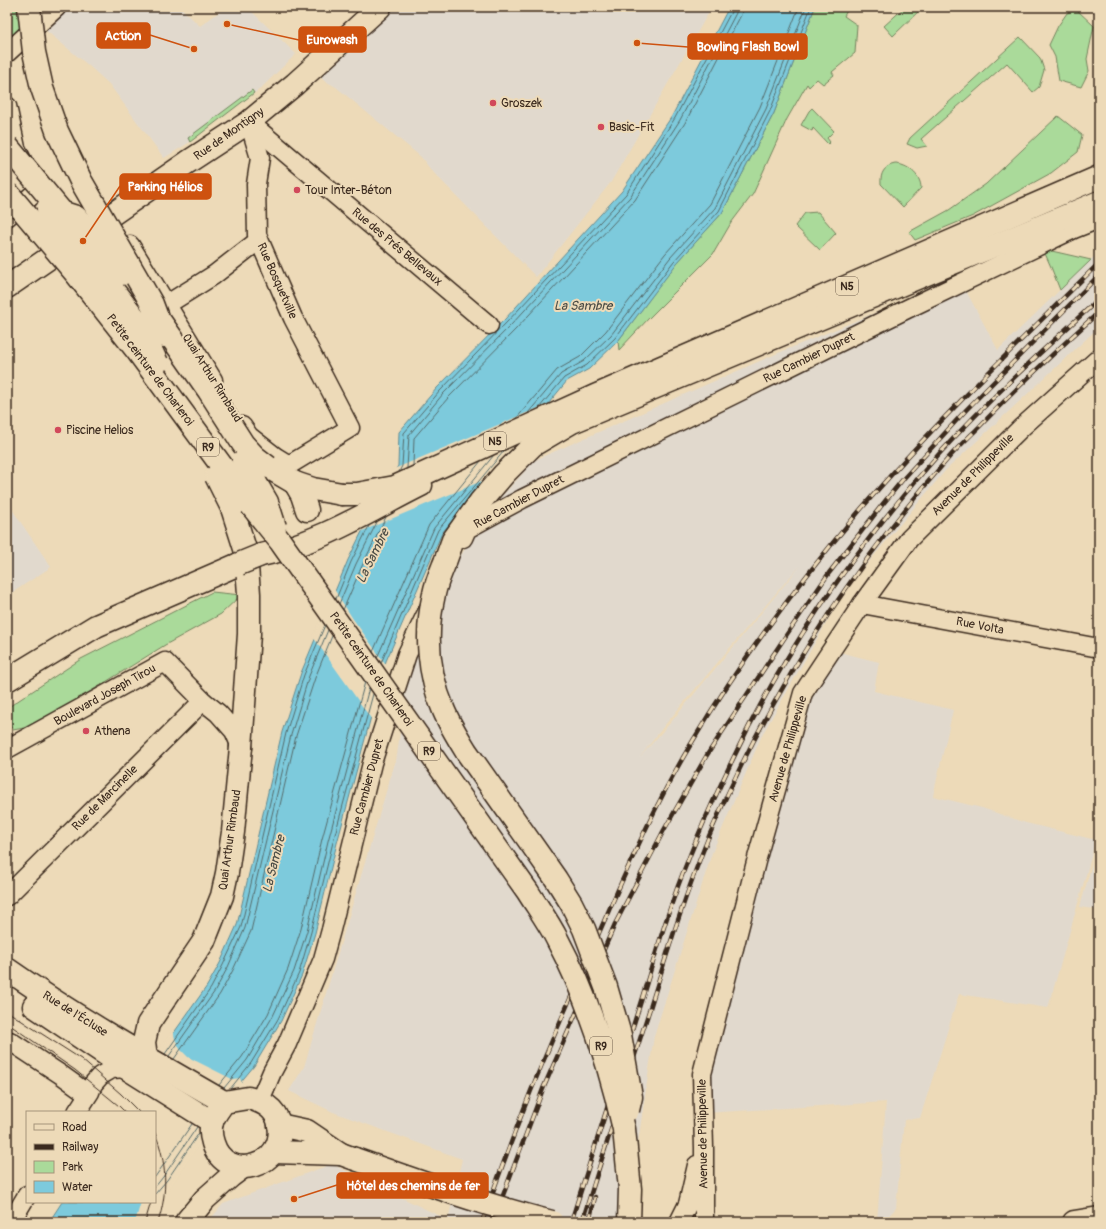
<svg xmlns="http://www.w3.org/2000/svg" width="1106" height="1229" font-family="Pangolin,sans-serif">
<style>
.built{fill:#e1d9cd;fill-rule:evenodd}
.green{fill:#aada9a;stroke:#72825c}
.water{fill:#7dcadc;stroke:#638a90}
.pier{fill:#eddab8}
.lines{fill:none;stroke-linecap:round;stroke-linejoin:round}
.shore{stroke:#556a6a;stroke-width:1}
.street-casing{stroke:#3b2a1e;stroke-width:21}
.secondary-casing{stroke:#3b2a1e;stroke-width:25}
.primary-casing{stroke:#3b2a1e;stroke-width:25}
.highway-casing{stroke:#3b2a1e;stroke-width:25}
.street{stroke:#eddab8;stroke-width:18}
.secondary{stroke:#eddab8;stroke-width:22}
.primary{stroke:#eddab8;stroke-width:22}
.highway{stroke:#eddab8;stroke-width:22}
.tram{stroke:#3b2a1e;stroke-width:1}
.rail-casing{stroke:#3b2a1e;stroke-width:4.5}
.rail{stroke:#eddab8;stroke-width:3;stroke-dasharray:9;stroke-linecap:butt}
.secondary-bridge-casing{stroke:#3b2a1e;stroke-width:25;stroke-linecap:butt}
.highway-bridge-casing{stroke:#3b2a1e;stroke-width:25;stroke-linecap:butt}
.secondary-bridge{stroke:#eddab8;stroke-width:22}
.highway-bridge{stroke:#eddab8;stroke-width:22}
.poi-dot{fill:#d1495b;stroke:#eddab8;stroke-width:1.5}
.labels{text-anchor:middle;dominant-baseline:central;stroke-width:4;stroke-linejoin:round;paint-order:stroke}
.shield{fill:#eddab8;stroke:#705f4c;stroke-width:1}
.shield-label{font-size:11px;font-weight:bold;fill:#3b2a1e}
.poi-label{font-size:12px;fill:#3b2a1e;stroke:#eddab8;text-anchor:start}
.street-label{font-size:12px;fill:#3b2a1e;stroke:#eddab8}
.water-label{font-size:13px;font-style:italic;fill:#484a44;stroke:#eddab8}
.leader{fill:none;stroke:#ce520f;stroke-width:1.5}
.callout-dot{fill:#ce520f;stroke:#eddab8;stroke-width:1.5}
.callout{fill:#ce520f;stroke:#ce520f;stroke-width:1.5}
.callout-label{font-size:13px;text-anchor:middle;font-weight:bold;fill:#fff}
</style>
<rect width="100%" height="100%" fill="#eddab8"/>
<filter id="ink" filterUnits="userSpaceOnUse"><feTurbulence type="fractalNoise" baseFrequency=".025" numOctaves="2"/><feDisplacementMap in="SourceGraphic" scale="8" xChannelSelector="R" yChannelSelector="G"/><feConvolveMatrix kernelMatrix="1 2 1 2 8 2 1 2 1" color-interpolation-filters="sRGB"/></filter>
<g filter="url(#ink)">
<g class="built">
<path d="M67,7h113l20,19 26,-19h21l49,47 -36,35 -70,53 -26,16 -55,-74 -21,-19 -44,-36z"/>
<path d="M392,7h320l-101,175 -75,95 -105,-107 -10,-13 -85,-70 -14,-8v-9z"/>
<path d="M1099,252v75l-154,144 -100,119 -83,145 -50,118 -58,183 -28,186h-418l15,-18 109,-40 116,56 14,-61 -129,-47 -44,-21 15,-24 93,-312 11,-83 46,-105 33,-55 48,-52 241,-106 183,-76 39,72zM800,566l-129,156 -31,35 24,-31 124,-147z"/>
<path d="M7,502l44,65 -44,29z"/>
<path d="M831,650l48,12 -5,29 79,19 -20,86 49,12 44,15 70,17 -48,168 -89,-14 -39,124 -16,2 -8,88 -13,14h-6l9,-120 -182,11 -2,-39 101,-381z"/>
<path d="M1099,839v71l-19,-3z"/>
</g>
<g class="green">
<path d="M7,7h14l2,27 -16,9z"/>
<path d="M815,7h34l-5,9 13,9 -2,28 -23,19 2,3 -11,9 -6,-5 -8,8 -2,-3 -20,35 -34,75 -22,29 -18,31 -64,64 -30,32 -1,-9 57,-76 47,-52 52,-100z"/>
<path d="M905,7h18l-30,29 -9,-10z"/>
<path d="M1077,10l17,16 -7,33 2,12 -8,16 -22,-6 -4,-24 -6,-12 9,-19 9,-13z"/>
<path d="M1020,37l20,21 4,12 -5,17 -6,5 -26,-29 -86,76 6,7 -10,2 -10,-4 3,-6z"/>
<path d="M252,90l2,3 -64,49 -2,-4z"/>
<path d="M812,108l22,23 -7,7 3,4 -2,2 -15,-16 -1,3 -11,-6 8,-14z"/>
<path d="M1058,116l24,19 -4,17 -27,21 -78,43 -58,24 -6,-8 40,-22 37,-26z"/>
<path d="M895,164c12,0 26,11 26,24l-18,19 -22,-23c-1,-10 3,-18 14,-20z"/>
<path d="M818,212l18,21 -16,17 -25,-24 10,-13z"/>
<path d="M1043,249l48,11 -31,30 -9,-23z"/>
<path d="M212,592l29,3 -20,19 -56,31 -130,81 -22,4 -6,-10v-12l74,-49z"/>
</g>
<g class="water">
<path d="M729,7h86l-41,106 -52,100 -45,50 -59,78 -29,28 -22,12 -125,152 -56,128 -49,182 -22,90 -13,42 -21,46 -27,45 -30,36 -69,10h-34l52,-78 34,-48 13,-23 17,-38 45,-193 19,-59 47,-113 36,-73 14,-21 1,-34 38,-44 68,-69 117,-128 50,-75z"/>
<path d="M62,1202h92l-17,20h-88z"/>
</g>
<g class="pier">
<path d="M552,402l-63,76 -129,54 22,-46 12,-17z"/>
<path d="M334,589l19,30 34,47 -15,54 -59,-83z"/>
<path d="M173,1030l2,9 5,10 8,8 44,22 8,-1 2,6 -16,19 -54,81 -33,38h-4l6,-20h14v-90h-36z"/>
</g>
<g class="lines">
<g class="shore">
<path d="M539,408l25,-30 23,-13 28,-27 59,-77 45,-50 51,-100 41,-104"/>
<path d="M528,413l33,-39 23,-13 27,-26 59,-77 45,-50 51,-99 40,-102"/>
<path d="M516,419l41,-49 23,-13 26,-26 59,-77 45,-50 50,-97 39,-100"/>
<path d="M413,466l1,-28 34,-40 68,-69 119,-129 50,-77 56,-108 2,-8"/>
<path d="M407,468l2,-33 34,-41 68,-69 119,-128 50,-77 56,-107 1,-6"/>
<path d="M399,472l3,-6 2,-33 36,-42 67,-69 119,-128 49,-76 57,-108v-3"/>
<path d="M336,599l15,-37 18,-36"/>
<path d="M339,604l17,-40 21,-42"/>
<path d="M343,610l19,-44 24,-49"/>
<path d="M373,652l56,-127 52,-64"/>
<path d="M377,658l57,-130 60,-73"/>
<path d="M381,663l57,-133 66,-79"/>
<path d="M165,1054l46,-66 12,-23 18,-38 45,-194 18,-58 21,-50"/>
<path d="M169,1056l46,-65 13,-24 17,-39 46,-193 18,-59 19,-46"/>
<path d="M174,1059l46,-65 13,-24 18,-39 45,-195 19,-58 17,-42"/>
<path d="M219,1085l23,-28 26,-43 20,-45 13,-40 21,-90 43,-157"/>
<path d="M224,1088l23,-28 26,-44 21,-45 13,-40 21,-90 41,-153"/>
<path d="M230,1089l21,-26 27,-44 21,-46 12,-41 22,-90 40,-148"/>
<path d="M155,1177l37,-53"/>
<path d="M155,1187l8,-10 34,-50"/>
<path d="M155,1194l12,-14 32,-47"/>
</g>
<g class="street-casing">
<g id="street">
<path d="M7,53l50,-46"/>
<path d="M7,106l9,42 6,12"/>
<path d="M249,122l240,203"/>
<path d="M7,217l30,-26"/>
<path d="M130,245l83,135"/>
<path d="M166,305l48,-30 45,-35"/>
<path d="M242,426l7,10 27,21 13,8 61,-37 -57,-110 -36,-83 -1,-51 4,-26 -11,-36"/>
<path d="M463,538l4,-9 55,-30 385,-190 167,-80 25,-10"/>
<path d="M862,604l237,44"/>
<path d="M7,749l158,-87 38,39 15,12 16,18 7,16"/>
<path d="M7,896l196,-195"/>
<path d="M7,1042l3,-1 53,35 25,18"/>
<path d="M258,1100l5,-7 9,-21 15,-28 36,-85 8,-29 41,-167 35,-109 22,-46"/>
<path d="M77,1112l13,-20 3,-8 7,-8 12,-7 14,-1"/>
<path d="M11,1222l16,-27"/>
<path d="M679,1222l9,-18 9,-39"/>
<path d="M704,1222v-74l-2,-74 55,-216 46,-165 59,-89 47,-65 113,-112 77,-69"/>
</g>
</g>
<g class="secondary-casing">
<g id="secondary">
<path d="M7,287l181,-125 61,-40 46,-38 85,-77"/>
<path d="M261,555c57,-11 108,-44 160,-70"/>
<path d="M7,680l89,-54 143,-62"/>
<path d="M7,969c70,49 144,91 217,133"/>
<path d="M34,1006l92,62 86,54"/>
<path d="M146,1057l-2,-15 4,-18 56,-83 18,-45 5,-23 6,-41 8,-85"/>
<path d="M248,1098c13,3 28,10 31,26 8,43 -53,61 -66,19 -2,-6 -3,-14 -1,-21 2,-7 8,-14 12,-20z"/>
<path d="M279,1125l28,6 34,23 14,5"/>
<path d="M274,1152l67,2"/>
<path d="M186,1222l19,-23 26,-23 12,-9"/>
<path d="M1074,1222l25,-4"/>
</g>
</g>
<g class="primary-casing">
<g id="primary">
<path d="M342,494h15l38,-7 200,-91 504,-219"/>
<path d="M445,562l8,-22 27,-38 24,-28 29,-29 39,-23 527,-220"/>
</g>
</g>
<g class="highway-casing">
<g id="highway">
<path d="M268,467l27,16 18,6 29,5"/>
<path d="M295,483l7,12 5,15"/>
<path d="M232,508l14,44 3,42v40l-8,113"/>
<path d="M624,1129l6,60 -1,33"/>
</g>
</g>
<use href="#street" class="street"/>
<use href="#secondary" class="secondary"/>
<use href="#primary" class="primary"/>
<use href="#highway" class="highway"/>
<g class="tram">
<path d="M7,1011l21,14 53,34 40,35 18,18"/>
<path d="M7,1023l68,47 44,36 6,6"/>
<path d="M155,1133c12,29 13,60 3,89"/>
<path d="M145,1222l6,-20"/>
</g>
<g class="rail-casing">
<g id="rail">
<path d="M482,1222c17,-47 34,-95 53,-141 24,-58 49,-114 74,-171 25,-56 50,-113 82,-166 49,-83 108,-162 170,-235 74,-86 157,-166 238,-246"/>
<path d="M493,1222l50,-133 72,-165 49,-94 43,-75 80,-121 42,-61 53,-68 22,-27 62,-68 133,-135"/>
<path d="M571,1222c21,-67 43,-135 64,-202 13,-40 24,-80 38,-120 16,-46 36,-91 57,-135 53,-113 126,-218 209,-311 50,-55 105,-105 160,-155"/>
<path d="M582,1222c22,-71 45,-143 68,-214 18,-58 36,-116 59,-172 58,-138 138,-262 237,-375 10,-12 22,-23 33,-34 38,-40 79,-78 120,-115"/>
<path d="M589,1222l6,-25"/>
</g>
</g>
<use href="#rail" class="rail"/>
<g class="secondary-bridge-casing">
<g id="secondary-bridge">
<path d="M239,564l22,-9"/>
<path d="M355,1159c65,23 130,46 197,63"/>
</g>
</g>
<g class="highway-bridge-casing">
<g id="highway-bridge">
<path d="M29,7l5,45 8,36 15,43 24,50 71,123 12,32"/>
<path d="M7,146l58,70"/>
<path d="M7,192l70,83 61,77 108,147 34,42 248,351c10,16 21,31 29,47 32,60 52,124 67,190"/>
<path d="M48,208l18,22 72,92 19,41"/>
<path d="M48,208l28,9 46,57"/>
<path d="M160,321l49,70 34,53 12,13 13,10"/>
<path d="M243,461l24,41 8,25"/>
<path d="M216,476l16,32"/>
<path d="M445,562c-4,10 -9,21 -11,32 -9,39 -6,80 10,117 6,14 14,27 22,40l90,128 15,24 13,26 22,58 14,48 11,62 -3,13"/>
</g>
</g>
<use href="#secondary-bridge" class="secondary-bridge"/>
<use href="#highway-bridge" class="highway-bridge"/>
</g>
</g>
<g class="poi-dot">
<circle cx="493" cy="103" r="4"/>
<circle cx="601" cy="127" r="4"/>
<circle cx="297" cy="190" r="4"/>
<circle cx="58" cy="430" r="4"/>
<circle cx="86" cy="731" r="4"/>
</g>
<g class="labels">
<g class="shield">
<rect x="836" y="277" width="22" height="18" rx="3"/>
<rect x="484" y="432" width="22" height="18" rx="3"/>
<rect x="197" y="438" width="22" height="18" rx="3"/>
<rect x="418" y="742" width="22" height="18" rx="3"/>
<rect x="590" y="1037" width="22" height="18" rx="3"/>
</g>
<g class="shield-label">
<text x="847" y="286">N5</text>
<text x="495" y="441">N5</text>
<text x="208" y="447">R9</text>
<text x="429" y="751">R9</text>
<text x="601" y="1046">R9</text>
</g>
<g class="poi-label">
<text x="501" y="103">Groszek</text>
<text x="609" y="127">Basic-Fit</text>
<text x="305" y="190">Tour Inter-Béton</text>
<text x="66" y="430">Piscine Helios</text>
<text x="94" y="731">Athena</text>
</g>
<g class="street-label">
<text transform="translate(229 134) rotate(-35)">Rue de Montigny</text>
<text transform="translate(397 247) rotate(40)">Rue des Prés Bellevaux</text>
<text transform="translate(277 281) rotate(66)">Rue Bosquetville</text>
<text transform="translate(809 358) rotate(-26)">Rue Cambier Dupret</text>
<text transform="translate(150 370) rotate(53)">Petite ceinture de Charleroi</text>
<text transform="translate(212 378) rotate(58)">Quai Arthur Rimbaud</text>
<text transform="translate(973 475) rotate(-45)">Avenue de Philippeville</text>
<text transform="translate(519 502) rotate(-28)">Rue Cambier Dupret</text>
<text transform="translate(980 626) rotate(11)">Rue Volta</text>
<text transform="translate(371 669) rotate(55)">Petite ceinture de Charleroi</text>
<text transform="translate(105 695) rotate(-29)">Boulevard Joseph Tirou</text>
<text transform="translate(788 749) rotate(-74)">Avenue de Philippeville</text>
<text transform="translate(367 787) rotate(-75)">Rue Cambier Dupret</text>
<text transform="translate(105 798) rotate(-45)">Rue de Marcinelle</text>
<text transform="translate(230 840) rotate(-82)">Quai Arthur Rimbaud</text>
<text transform="translate(75 1014) rotate(32)">Rue de l'Écluse</text>
<text transform="translate(703 1134) rotate(-91)">Avenue de Philippeville</text>
</g>
<g class="water-label">
<text x="583" y="306">La Sambre</text>
<text transform="translate(373 556) rotate(-64)">La Sambre</text>
<text transform="translate(274 864) rotate(-76)">La Sambre</text>
</g>
</g>
<path class="leader" d="M194 49L150 35M227 24L299 40M637 43L688 47M83 241L120 186M294 1199L337 1185"/>
<g class="callout-dot">
<circle cx="194" cy="49" r="4"/>
<circle cx="227" cy="24" r="4"/>
<circle cx="637" cy="43" r="4"/>
<circle cx="83" cy="241" r="4"/>
<circle cx="294" cy="1199" r="4"/>
</g>
<g class="callout">
<rect x="97" y="23" width="53" height="25" rx="4"/>
<rect x="299" y="27" width="67" height="25" rx="4"/>
<rect x="688" y="34" width="119" height="25" rx="4"/>
<rect x="120" y="174" width="91" height="25" rx="4"/>
<rect x="337" y="1173" width="151" height="25" rx="4"/>
</g>
<g class="callout-label">
<text x="123" y="40">Action</text>
<text x="332" y="44">Eurowash</text>
<text x="748" y="51">Bowling Flash Bowl</text>
<text x="165" y="191">Parking Hélios</text>
<text x="413" y="1190">Hôtel des chemins de fer</text>
</g>
<rect width="1106" height="1229" fill="none" stroke="#eddab8" stroke-width="24"/>
<rect x="12" y="12" width="1082" height="1205" fill="none" stroke="#3b2a1e" stroke-width="1.5" filter="url(#ink)"/>
<rect x="26" y="1111" width="130" height="92" fill="#eddab8" stroke="#a6947a"/>
<rect x="34" y="1124" width="20" height="6" fill="#eddab8" stroke="#a6947a"/>
<text x="62" y="1131" font-size="12" fill="#3b2a1e">Road</text>
<rect x="34" y="1144" width="20" height="6" fill="#3b2a1e" stroke="#a6947a"/>
<text x="62" y="1151" font-size="12" fill="#3b2a1e">Railway</text>
<rect x="34" y="1161" width="20" height="12" fill="#aada9a" stroke="#a6947a"/>
<text x="62" y="1171" font-size="12" fill="#3b2a1e">Park</text>
<rect x="34" y="1181" width="20" height="12" fill="#7dcadc" stroke="#a6947a"/>
<text x="62" y="1191" font-size="12" fill="#3b2a1e">Water</text>
</svg>
